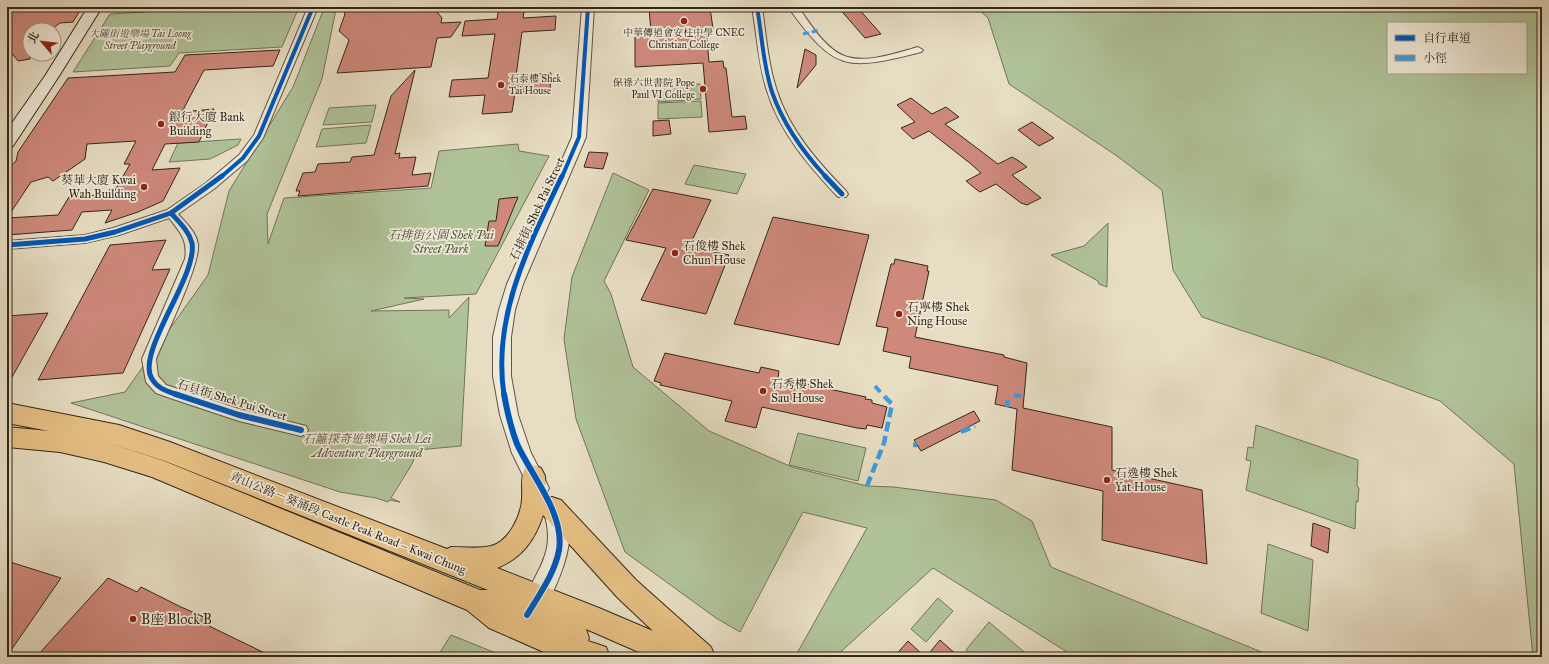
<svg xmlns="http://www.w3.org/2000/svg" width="1549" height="664" font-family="'IM FELL Great Primer','Noto Serif TC',serif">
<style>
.green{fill:#b0c298;stroke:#72745a;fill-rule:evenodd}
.building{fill:#ce897b;stroke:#33271b;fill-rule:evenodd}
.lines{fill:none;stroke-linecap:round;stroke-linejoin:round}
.minor-casing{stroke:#605445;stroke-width:2}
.tertiary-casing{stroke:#605445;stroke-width:2}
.secondary-casing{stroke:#33271b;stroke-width:2}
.primary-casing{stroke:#33271b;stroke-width:2}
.minor{fill:#efe9d8;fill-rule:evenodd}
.tertiary{fill:#efe9d8;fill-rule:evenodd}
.secondary{fill:#efe9d8;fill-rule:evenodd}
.primary{fill:#e4be82;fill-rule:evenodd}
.quiet-far2{stroke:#3e9cdf;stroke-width:3;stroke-dasharray:6 3;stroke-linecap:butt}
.quiet-far1{stroke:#3e9cdf;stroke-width:4;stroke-dasharray:8 4;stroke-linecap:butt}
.quiet{stroke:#3e9cdf;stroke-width:4.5;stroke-dasharray:10 4.5;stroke-linecap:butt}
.cycleway-far2-casing{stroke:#efe9d8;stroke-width:6}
.cycleway-far1-casing{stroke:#efe9d8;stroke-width:8}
.cycleway-casing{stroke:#efe9d8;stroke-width:8}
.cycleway-far2{stroke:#0057b8;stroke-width:4}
.cycleway-far1{stroke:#0057b8;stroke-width:5}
.cycleway{stroke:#0057b8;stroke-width:6}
.poi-dot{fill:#8f2418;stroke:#efe9d8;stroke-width:1.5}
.labels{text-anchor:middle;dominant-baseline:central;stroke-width:3.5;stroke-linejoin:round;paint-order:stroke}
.far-poi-label{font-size:10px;fill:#33271b;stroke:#efe9d8}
.far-park-label{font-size:10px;font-style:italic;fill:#524e3a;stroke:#efe9d8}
.poi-label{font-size:12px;fill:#33271b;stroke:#efe9d8;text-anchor:start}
.street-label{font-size:12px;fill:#33271b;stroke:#efe9d8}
.park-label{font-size:12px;font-style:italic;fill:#524e3a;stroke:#efe9d8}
.near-poi-label{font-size:14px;fill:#33271b;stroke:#efe9d8;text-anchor:start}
</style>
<rect width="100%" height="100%" fill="#e7ddc3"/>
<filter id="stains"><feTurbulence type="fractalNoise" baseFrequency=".005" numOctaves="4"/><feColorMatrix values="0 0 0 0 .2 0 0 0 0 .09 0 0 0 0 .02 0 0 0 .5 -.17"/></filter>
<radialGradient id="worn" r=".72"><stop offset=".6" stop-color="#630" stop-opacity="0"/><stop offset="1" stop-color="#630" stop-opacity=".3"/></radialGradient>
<g class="green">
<path d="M227,7h72l-17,40 -103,6 -9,13 -97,6 37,-58z"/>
<path d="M976,7h566v650h-9l-19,-193 -74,-63 -116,-43 -122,-41 -29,-47 -11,-80 -45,-34 -108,-72 -21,-66zM1388,23h138v50h-138z"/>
<path d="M336,9l-14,70 -55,135 1,30 16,-46 147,-10 8,-37 79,-7 1,7 30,5 -73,138 -72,4 20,1 -53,12 78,-1v8l20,-21 -8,149 -44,4 -5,14 -21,34 9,4 -11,-2 -1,2 -12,-4 -36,-6 -269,-89 54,-11 83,-117 21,-84 64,-104 30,-76z"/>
<path d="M700,84l1,15 -43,3 -1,-15z"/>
<path d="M701,101l1,16 -44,2v-16z"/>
<path d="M376,105l-4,17 -49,3 6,-17z"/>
<path d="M371,125l-5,18 -50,4 6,-18z"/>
<path d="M241,139l-3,6 -28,14 -41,3 9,-19z"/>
<path d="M694,165l52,9 -9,20 -52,-10z"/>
<path d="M613,173l36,17 -45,91 7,13 22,73 76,64 83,36 75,19 27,1 102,13 36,21 19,46 223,90h-199l-142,-89 -98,89h-40l72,-129 -64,-16 -63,120 -24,-14 -91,-66 -49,-133 -12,-80 8,-62z"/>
<path d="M1108,223l-1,64 -8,-3 -1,-3 -47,-26 33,-9z"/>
<path d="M1256,425l102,35 -1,26 2,2 -1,14 -2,-1 -1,28 -109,-39 5,-29 -5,-1 2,-13 5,1z"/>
<path d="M798,433l68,15 -8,33 -69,-16z"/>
<path d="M1268,544l45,16 -5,71 -47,-18z"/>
<path d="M938,598l15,13 -27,31 -15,-13z"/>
<path d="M989,622l41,35h-55l-9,-7z"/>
<path d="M451,635l55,22h-69z"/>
</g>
<g class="building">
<path d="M7,7h75l-9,15 -13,1 -8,6 -22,1v29l-12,2 -11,-14z"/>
<path d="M342,7h91l9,11 -1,5 20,-1 -10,15 -14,1 -6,29 -94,6 12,-33 -10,-9 6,-17z"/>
<path d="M499,7h26l-2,11 33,-2 -1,14 -33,2 -6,44 35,-3 -1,17 -35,3 -3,19 -30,2 3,-19 -36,2 3,-17 36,-2 7,-44 -33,2 3,-15 32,-2z"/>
<path d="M649,7h61l3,22h-7l3,33 14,-1 1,7h2l6,49 13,-1 2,13 -38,3 -6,-69 -68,4v-33l16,-1z"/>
<path d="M838,7h19l24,27 -16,4z"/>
<path d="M805,49l11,6v10l-19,23z"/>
<path d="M280,50l-7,16 -69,4 -22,42 32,-3 -15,33 -34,2 -13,26 28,-2 -17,33 -25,11 -33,11 7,-13 -30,2 -10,18 -65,5v-66l9,-8 2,-9 50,-74 107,-6 10,-17zM136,141l-12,23h6l-17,30 -44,3 -11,18 -51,3 24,-36 17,-5 5,4 32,-22 2,-15z"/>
<path d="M415,70l-20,84 5,-1 -1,5 17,-1 -4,18 19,-2 -3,13 -130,10 2,-5h-4l7,-18 12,-1 3,-8 32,-2 2,-5 22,-2 17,-59z"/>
<path d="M911,98l21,16 14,-7 13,10 -14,7 53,40 14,-7 7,4 8,6 -15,8 29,23 -14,7 -6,-2 -25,-19 -16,8 -3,-2 -11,-9 15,-8 -10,-9 -42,-33 -16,8 -12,-11 14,-6 -18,-17z"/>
<path d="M669,120l2,14 -18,2v-15z"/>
<path d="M1032,122l22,16 -15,8 -21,-16z"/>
<path d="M589,152l19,1 -5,16 -19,-2z"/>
<path d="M653,189l58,11 -22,47 40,8 -23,59 -65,-14 25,-52 -40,-8z"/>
<path d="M518,197l-20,49h-13l4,-25h7l3,-22z"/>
<path d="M773,217l96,18 -30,110 -105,-21z"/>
<path d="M166,240l-14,30 18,-1 -47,104 -85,7 72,-135z"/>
<path d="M895,259l33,7 -1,5h2l-14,66 89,18v2l23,6 -4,45 89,19v43l90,20 5,74 -105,-24 1,-49 -91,-21 5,-61 -22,-5 3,-18 -89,-18 2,-11 -28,-6 5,-23 -12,-2 15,-62h3z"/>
<path d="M48,313l-41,73v-70z"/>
<path d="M665,353l94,20 2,-6 18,4 -1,7 88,19 -1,2 7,1v3l15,4 -5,21 -15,-3 -1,4 -9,-1 -95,-21 -6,21 -31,-7 7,-20 -72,-16 1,-2 -7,-2z"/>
<path d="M974,411l6,10 -59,30 -7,-11z"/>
<path d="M1313,523l17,6 -2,24 -17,-7z"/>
<path d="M7,561l54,17 -54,78z"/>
<path d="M108,578l29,14 4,-5 40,20 32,14 -4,5 64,31h-237z"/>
<path d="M940,640l19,17h-33z"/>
<path d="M908,641l17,16h-31z"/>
</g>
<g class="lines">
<g class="minor-casing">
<g id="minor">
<path d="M308,7h10l-55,131 -16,23 -33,28 -36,25c8,9 18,18 20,30 3,19 -33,93 -42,115l2,17 8,9 73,24 67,17 2,4 -2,4 -5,2 -62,-15 -66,-22 -17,-6 -10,-11 -4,-23 43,-100c3,-19 -5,-27 -16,-41l-50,17 -34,8 -78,6v-8l78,-6 28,-7 54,-18 39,-27 33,-28 15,-20z"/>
<path d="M752,7h10c4,28 6,57 15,84 13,40 41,71 69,100l2,3 -2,3h-8c-29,-31 -58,-64 -71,-106 -9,-27 -10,-56 -15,-84z"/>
<path d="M788,7h10c12,16 25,39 44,48 22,10 54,-2 76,-8l5,3 -2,2c-75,19 -86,20 -133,-45z"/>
</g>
</g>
<g class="tertiary-casing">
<g id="tertiary">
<path d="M582,7h12l-8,130 -63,147 -8,26 -4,27v39l7,39 13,38 18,35 -3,6 -7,3 -7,-3 -20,-41 -12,-38 -7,-39v-39l6,-27 8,-26 65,-147z"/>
<path d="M553,501l7,3c5,10 9,20 9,32 1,19 -16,62 -29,77 -2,2 -5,2 -8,4l-8,-4 -3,-7c15,-36 37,-54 22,-96l3,-6z"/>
</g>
</g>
<g class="secondary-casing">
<path id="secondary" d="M88,7h14l-43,69 -46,70 -6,1v-17l38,-54z"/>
</g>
<g class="primary-casing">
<path id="primary" d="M7,403l112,22 51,17 277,107 4,-2c13,0 27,2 40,-1 18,-5 30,-30 31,-47 1,-11 -2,-20 3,-31l8,-3 8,3 4,8 1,23 6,-2 9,3 75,80 75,67 4,10h-65l-64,-28 3,9 -1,3 18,6 4,10h-55l-66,-29 -22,-18 -315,-133 -48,-15 -44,-10 -53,-5v-20l42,4 -42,-8zM106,442l59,19 323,129h-8l-316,-129zM543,515l75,83 35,33 -54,-23 -102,-40c25,-10 38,-28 46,-53z"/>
</g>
<use href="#minor" class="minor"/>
<use href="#tertiary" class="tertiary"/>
<use href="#secondary" class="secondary"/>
<use href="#primary" class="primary"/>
<path class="quiet-far2" d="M803,34l17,-4"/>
<path class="quiet-far1" d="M875,386l8,9"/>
<g class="quiet">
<path d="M1014,395l7,1"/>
<path d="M1007,407l1,-7"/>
<path d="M961,432l14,-6"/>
<path d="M913,445h4"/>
<path d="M867,486l17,-43 8,-39 -10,-10"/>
</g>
<g class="cycleway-far2-casing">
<g id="cycleway-far2">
<path d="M757,7c5,28 6,58 15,85 11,32 31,60 54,85"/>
<path d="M221,177l22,-19 16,-22 54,-129"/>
<path d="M562,177l17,-40 9,-130"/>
</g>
</g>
<g class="cycleway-far1-casing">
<g id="cycleway-far1">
<path d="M825,176l17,18"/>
<path d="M171,213c8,9 18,18 21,30 6,33 -57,110 -40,136 6,10 15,12 26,16"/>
<path d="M7,245l78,-6 30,-7 56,-19 51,-37"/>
<path d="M504,395c-12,-79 25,-150 58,-219"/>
</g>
</g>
<g class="cycleway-casing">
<g id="cycleway">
<path d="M175,394l64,21 62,15"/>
<path d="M504,394c3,17 7,34 13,50 14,31 48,70 42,106 -4,23 -20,45 -32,65"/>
</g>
</g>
<use href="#cycleway-far2" class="cycleway-far2"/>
<use href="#cycleway-far1" class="cycleway-far1"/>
<use href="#cycleway" class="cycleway"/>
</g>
<g class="poi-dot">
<circle cx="684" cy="21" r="4"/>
<circle cx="501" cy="85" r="4"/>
<circle cx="703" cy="89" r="4"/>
<circle cx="161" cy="124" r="4"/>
<circle cx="144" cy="187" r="4"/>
<circle cx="675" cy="253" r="4"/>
<circle cx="899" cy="314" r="4"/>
<circle cx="763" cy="391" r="4"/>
<circle cx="1107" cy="480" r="4"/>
<circle cx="133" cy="619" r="4"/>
</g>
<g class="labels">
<g class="far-poi-label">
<text x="684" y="33">中華傳道會安柱中學 CNEC<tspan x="684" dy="12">Christian College</tspan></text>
<text x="509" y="79" text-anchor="start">石泰樓 Shek<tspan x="509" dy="12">Tai House</tspan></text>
<text x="695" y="83" text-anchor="end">保祿六世書院 Pope<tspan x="695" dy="12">Paul VI College</tspan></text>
</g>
<g class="far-park-label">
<text x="140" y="34">大隴街遊樂場 Tai Loong<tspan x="140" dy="12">Street Playground</tspan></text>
</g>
<g class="poi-label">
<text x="169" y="117">銀行大廈 Bank<tspan x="169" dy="14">Building</tspan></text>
<text x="136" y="180" text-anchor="end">葵華大廈 Kwai<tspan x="136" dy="14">Wah Building</tspan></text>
<text x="683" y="246">石俊樓 Shek<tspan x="683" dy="14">Chun House</tspan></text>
<text x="907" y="307">石寧樓 Shek<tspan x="907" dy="14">Ning House</tspan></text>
<text x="771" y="384">石秀樓 Shek<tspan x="771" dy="14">Sau House</tspan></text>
<text x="1115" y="473">石逸樓 Shek<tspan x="1115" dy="14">Yat House</tspan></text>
</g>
<g class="street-label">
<text transform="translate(537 209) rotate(-65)">石排街 Shek Pai Street</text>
<text transform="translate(232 400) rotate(17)">石貝街 Shek Pui Street</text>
<text transform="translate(348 523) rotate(22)">青山公路－葵涌段 Castle Peak Road – Kwai Chung</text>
</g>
<g class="park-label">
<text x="441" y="235">石排街公園 Shek Pai<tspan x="441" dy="14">Street Park</tspan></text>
<text x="367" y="439">石籬探奇遊樂場 Shek Lei<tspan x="367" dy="14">Adventure Playground</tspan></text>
</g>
<g class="near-poi-label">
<text x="141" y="619">B座 Block B</text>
</g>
</g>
<rect width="1549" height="664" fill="none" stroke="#e7ddc3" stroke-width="24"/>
<rect x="8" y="8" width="1533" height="648" fill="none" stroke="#33271b" stroke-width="2"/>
<rect x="12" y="12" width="1525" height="640" fill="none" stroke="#33271b"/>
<rect x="1387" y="22" width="140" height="52" fill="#efe9d8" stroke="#a49b8c"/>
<rect x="1395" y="35" width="20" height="6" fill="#0057b8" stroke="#a49b8c"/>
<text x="1423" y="42" font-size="12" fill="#33271b">自行車道</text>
<rect x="1395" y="55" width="20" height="6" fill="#3e9cdf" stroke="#a49b8c"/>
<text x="1423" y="62" font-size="12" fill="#33271b">小徑</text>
<g transform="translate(42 42) rotate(298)"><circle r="19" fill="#efe9d8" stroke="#a49b8c"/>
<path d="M0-3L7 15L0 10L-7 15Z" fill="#8f2418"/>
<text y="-6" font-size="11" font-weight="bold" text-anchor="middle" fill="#33271b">北</text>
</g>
<rect width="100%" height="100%" filter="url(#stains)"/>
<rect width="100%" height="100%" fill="url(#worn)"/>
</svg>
